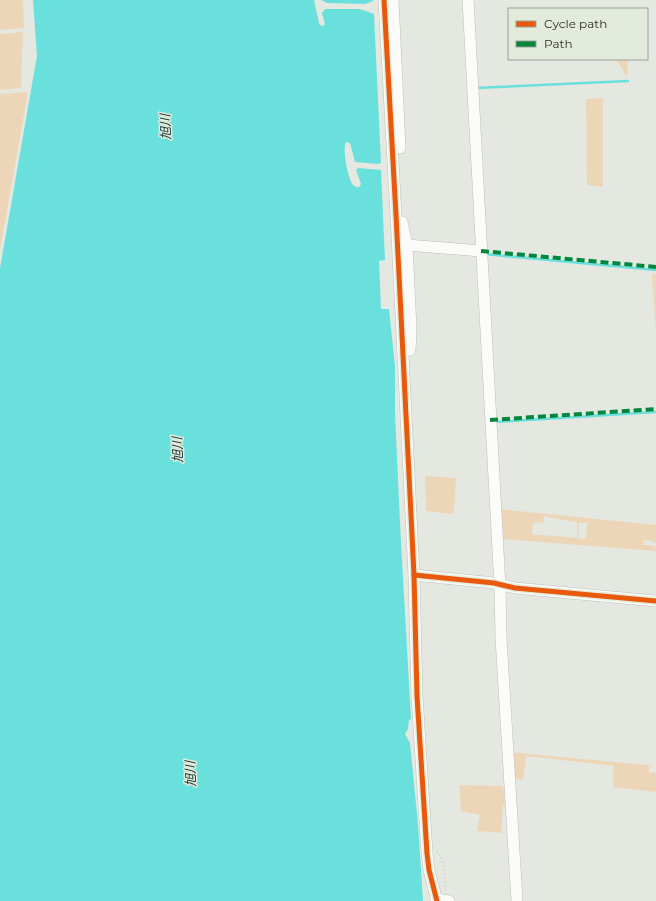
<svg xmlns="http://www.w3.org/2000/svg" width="656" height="901" font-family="Montserrat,'Noto Sans JP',sans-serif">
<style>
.green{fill:#edd6b8;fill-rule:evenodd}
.water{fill:#6ae0dd}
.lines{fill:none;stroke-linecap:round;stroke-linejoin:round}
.stream{stroke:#6ae0dd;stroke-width:2.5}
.minor-casing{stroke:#bcc0ba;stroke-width:12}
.path{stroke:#c6c8c6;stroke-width:1.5;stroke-dasharray:1 3;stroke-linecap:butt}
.minor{stroke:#fbfcfa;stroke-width:11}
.quiet{stroke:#00873e;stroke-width:4;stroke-dasharray:8 4;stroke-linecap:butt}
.cycleway-casing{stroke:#e3ecdc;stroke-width:8}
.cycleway{stroke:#e8590c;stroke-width:5}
.labels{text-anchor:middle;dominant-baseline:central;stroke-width:3;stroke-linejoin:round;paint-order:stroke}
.water-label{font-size:13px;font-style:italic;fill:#1a3434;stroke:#e3ecdc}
</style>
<rect width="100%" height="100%" fill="#e4e8e0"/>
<g class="green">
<path d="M0,0h23l1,28 -24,2z"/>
<path d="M23,32l-2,56 -21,2v-56z"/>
<path d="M616,59h12l-1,18z"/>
<path d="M28,92l-28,158v-156z"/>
<path d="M603,98v89l-16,-2 -1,-86z"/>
<path d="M652,274h4v60z"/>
<path d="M425,476l31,2 -2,34 -4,2 -24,-3z"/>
<path d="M499,509l157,16v18l-5,-2 -7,-1 -1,5h6l6,2 1,4 -155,-12zM544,516c12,2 21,5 33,6v16l-45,-4 1,-10 5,-2 5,1zM579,523h8l-1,16 -8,-1z"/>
<path d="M510,752l146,14h-7v6l7,1v19l-43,-5 1,-21 -88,-10 -3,24 -11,-2z"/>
<path d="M459,785l44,1 2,19h-2l-2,28 -24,-2 3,-16 -19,-4z"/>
</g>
<g class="water">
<path d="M33,0h281l5,23 1,2 3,1 2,-2 -3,-11 3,-4h35l14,5 7,149 -3,1 -23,-2 -5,-19 -4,-1c-4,7 2,37 7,43 2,2 4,2 6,2l2,-3 -5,-14 2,-2 23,2 4,90 -6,1 2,48h8l6,57v48l6,129 10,176 -2,1 -1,9 -3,5 5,9 8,81 5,77h-423v-633l37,-212z"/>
<path d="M321,0h52v1l-8,3 -38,-1z"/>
</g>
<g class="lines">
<g class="stream">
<path d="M476,88l152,-7"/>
<path d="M484,254l172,16"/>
<path d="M495,422l161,-10"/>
</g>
<g class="minor-casing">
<g id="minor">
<path d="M384,0l12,215 18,360 3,121 10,157 2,17 8,31"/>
<path d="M393,0l7,148"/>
<path d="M468,0l32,587 1,51 16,263"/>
<path d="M402,222l5,23 4,84 -1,21h-7"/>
<path d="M407,245l74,6"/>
<path d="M414,575l80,8 21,5 141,13"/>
<path d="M436,899l13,2"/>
</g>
</g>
<path class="path" d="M437,851c8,10 8,27 8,39"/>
<use href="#minor" class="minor"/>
<g class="quiet">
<path d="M481,251l175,16"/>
<path d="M490,420l166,-11"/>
</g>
<g class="cycleway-casing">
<g id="cycleway">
<path d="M384,0l12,215 18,360 3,121 10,157 2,17 8,31"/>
<path d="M414,575l80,8 21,5 141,13"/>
</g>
</g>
<use href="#cycleway" class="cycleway"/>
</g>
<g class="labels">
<g class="water-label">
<text transform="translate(165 127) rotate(-92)">旭川</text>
<text transform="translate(177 450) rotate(-92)">旭川</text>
<text transform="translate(190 774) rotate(-92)">旭川</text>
</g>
</g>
<rect x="508" y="8" width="140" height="52" fill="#e3ecdc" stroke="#99a094"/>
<rect x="516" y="21" width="20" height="6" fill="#e8590c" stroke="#99a094"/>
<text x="544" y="28" font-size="12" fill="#2b2e28">Cycle path</text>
<rect x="516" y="41" width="20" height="6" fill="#00873e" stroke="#99a094"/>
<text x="544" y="48" font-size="12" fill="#2b2e28">Path</text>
</svg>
